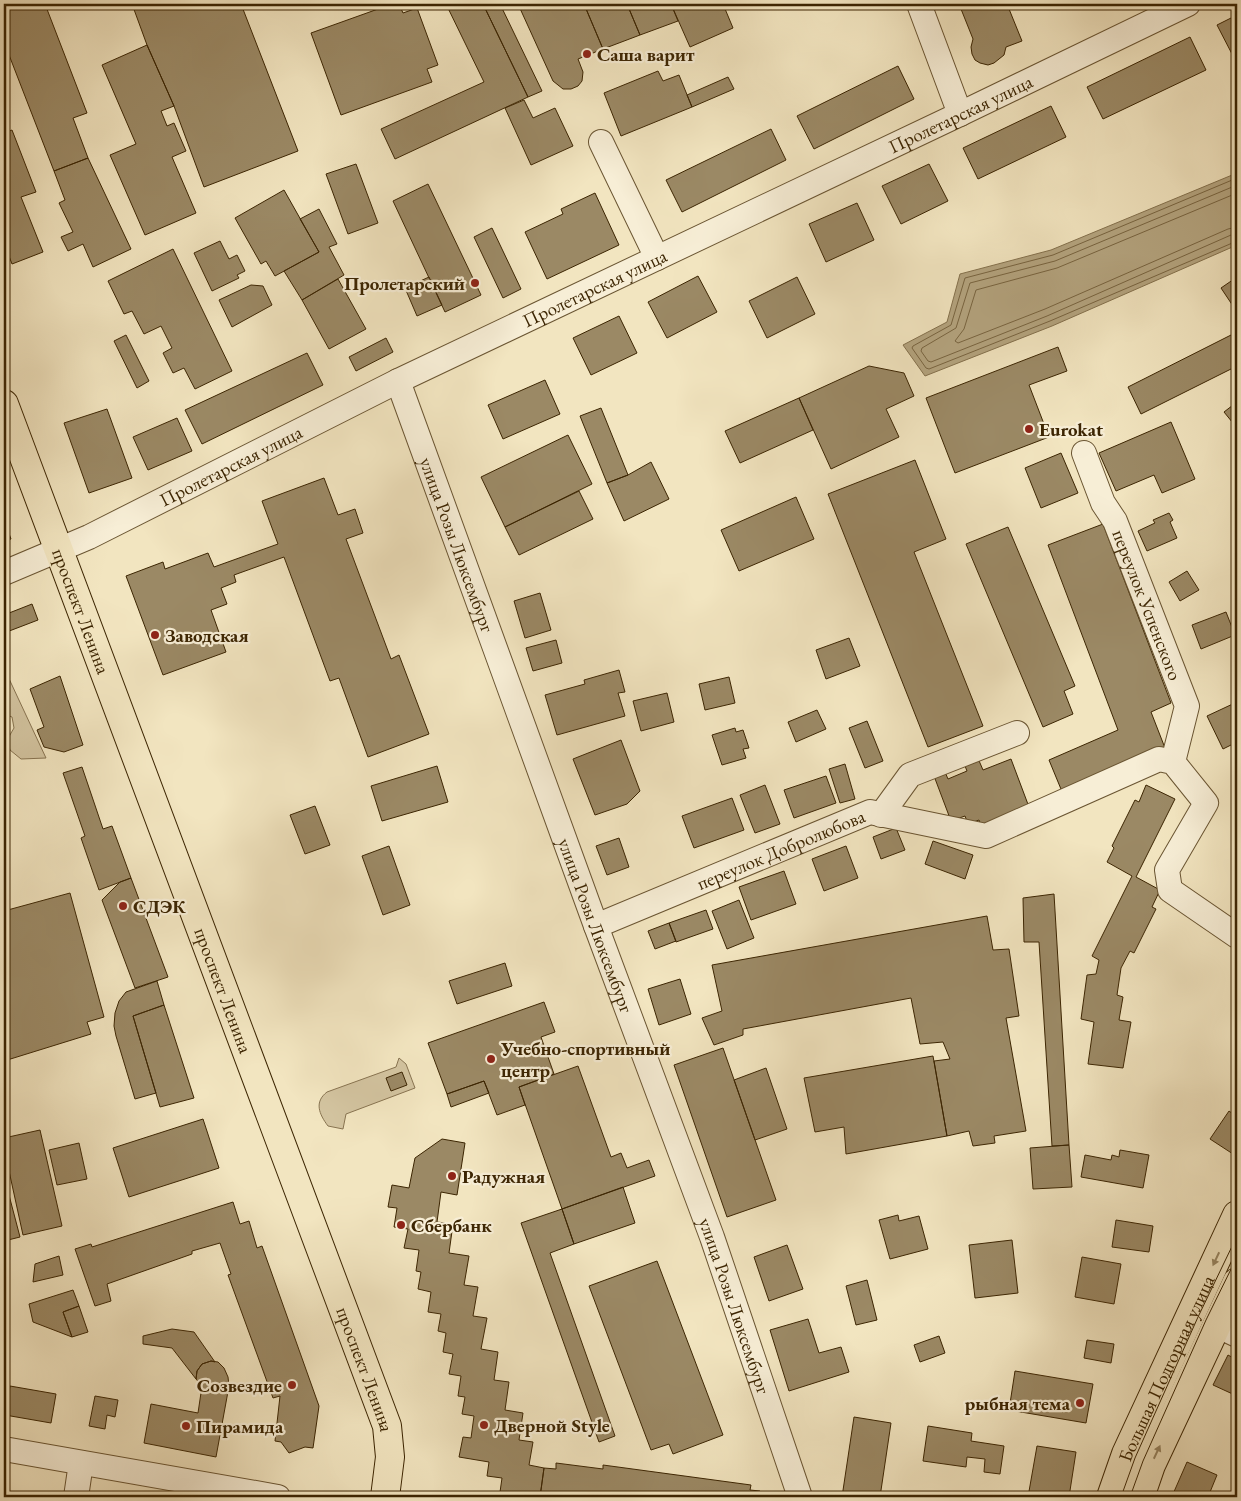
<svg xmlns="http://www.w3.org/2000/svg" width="1241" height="1501" viewBox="0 0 1241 1501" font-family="'EB Garamond',serif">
<rect width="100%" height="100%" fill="#f2e5c0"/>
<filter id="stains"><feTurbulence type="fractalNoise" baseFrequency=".004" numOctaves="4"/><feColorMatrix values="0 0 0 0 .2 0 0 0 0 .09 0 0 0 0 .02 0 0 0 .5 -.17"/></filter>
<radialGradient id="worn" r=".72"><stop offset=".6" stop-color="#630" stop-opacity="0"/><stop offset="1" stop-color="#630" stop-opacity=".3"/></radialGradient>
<path fill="#d3c4a0" stroke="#887451" d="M4 668 46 758 21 759 10 750 7 740 14 728 12 717 4 714Z
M399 1058 406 1064 415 1088 346 1114 343 1129 328 1126C319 1114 314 1102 327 1092L396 1067Z"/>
<path fill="#b4a47f" stroke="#84714d" d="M1237 173V245L1052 326 925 376 903 345 947 322 960 274 1051 250Z"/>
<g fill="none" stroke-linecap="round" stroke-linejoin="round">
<path stroke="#786440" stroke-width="1" d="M1237 178 1053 255 965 278 951 325 913 346 912 348 926 368 929 369 1050 321 1237 241
M1237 185 1055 261 970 283 956 328 922 348 921 351 928 361 931 362 1047 316 1231 235 1237 234
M1237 193 1057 268 976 290 964 329 955 341 958 343 1045 309 1228 229 1237 227"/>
</g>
<path fill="#9b8965" stroke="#3c2502" d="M4 4H45L87 113 73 118 88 158 54 171 4 42Z
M132 4H241L298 151 204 187 174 106 147 45Z
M392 4H399L403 13 417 8 438 65 427 69 432 82 341 115 311 33Z
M446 4H483L528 97 395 159 381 129 484 82Z
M483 4H500L542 91 528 97Z
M518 4H538L539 5 543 4H584L603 49 578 59 583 72 582 81 578 86 571 89H563L553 81Z
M584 4H627L640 35 603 49Z
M627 4H666L667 6 671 4 678 21 640 35Z
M666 4H723L733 28 690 47 671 4 667 6Z
M959 4H1007L1022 41 1006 47 1004 55 994 63 988 65 980 63 975 60 972 54 971 47 973 39Z
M1237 15V52L1232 54 1217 25Z
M1190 37 1206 70 1103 119 1087 87Z
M147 45 174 106 161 111 167 126 174 123 186 151 172 157 196 213 145 235 110 155 136 144 102 65Z
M898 66 914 99 814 149 797 116Z
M658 71 663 81 679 75 692 107 621 136 604 93Z
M728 77 734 89 692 107 687 95Z
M524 100 533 118 555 108 573 146 531 165 505 108Z
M1051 106 1066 137 978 179 963 148Z
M771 129 786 160 682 212 666 180Z
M12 130 36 192 21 197 43 252 12 264 4 243V133Z
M88 158 131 249 93 267 83 244 68 251 61 237 73 232 59 203 65 200 54 171Z
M356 164 378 223 348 234 326 174Z
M929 164 948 201 901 224 882 186Z
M428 184 481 295 445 312 393 201Z
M284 190 319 252 275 276 266 261 261 264 235 218Z
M595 193 619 245 547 279 525 232 563 214 561 209Z
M857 203 874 240 826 262 809 224Z
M319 209 337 244 329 247 344 275 302 300 284 271 319 252 300 219Z
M492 228 521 289 503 298 474 237Z
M220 241 229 259 237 255 245 271 237 275 239 278 212 291 194 253Z
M173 249 232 371 195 389 184 368 173 373 163 353 172 348 161 326 144 334 132 311 124 314 108 281Z
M698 276 717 312 667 338 648 302Z
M429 277 442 305 417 316 405 288Z
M797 277 815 314 767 338 749 301Z
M1237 277V312L1221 288Z
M338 279 366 329 329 349 302 300Z
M251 285 263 286 272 305 232 327 219 300Z
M619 316 637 353 591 375 573 338Z
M1233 334 1237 343V366L1141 414 1128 387Z
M126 335 149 381 137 388 114 341Z
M386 338 393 352 356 371 349 357Z
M1058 347 1067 371 1029 385 1049 437 955 473 926 398Z
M307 353 323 385 202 444 185 410Z
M869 366 904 373 914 396 886 409 899 437 831 469 799 398Z
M545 380 560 414 503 439 488 405Z
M799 398 813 430 740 463 725 431Z
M1237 402V428L1224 412Z
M601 408 628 475 607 483 580 416Z
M107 409 132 478 89 493 64 423Z
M177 418 192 451 148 470 133 437Z
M1171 422 1195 479 1162 493 1154 475 1116 491 1099 453Z
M568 435 592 484 505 527 481 477Z
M1061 453 1078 493 1041 508 1025 468Z
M915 460 946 539 914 552 983 726 928 747 828 494Z
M651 462 669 499 624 521 607 483 628 475Z
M324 478 338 515 355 509 363 533 346 539 391 659 399 655 429 734 368 757 339 678 330 681 284 557 234 575 236 582 221 588 227 604 211 610 226 652 163 675 126 576 163 562 165 569 208 553 214 567 278 544 262 501Z
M579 491 593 519 519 555 505 527Z
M796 497 814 539 739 571 721 530Z
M1169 513 1173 520 1170 522 1177 538 1147 551 1138 531 1155 523 1153 520Z
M4 520 11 539 4 541Z
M1103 524 1171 703 1151 712 1165 748 1063 794 1049 760 1118 730 1048 545Z
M1008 527 1075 686 1064 691 1073 714 1043 727 966 544Z
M1187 571 1199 590 1180 601 1169 582Z
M540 593 551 630 525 638 514 601Z
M32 604 38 620 4 633V615Z
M1226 612 1235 635 1201 649 1192 625Z
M849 638 860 666 826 679 816 650Z
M556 640 562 663 533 671 526 648Z
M619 670 625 692 618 693 625 716 557 735 545 695 585 684 584 680Z
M60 676 83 745 64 752 44 747 37 730 44 727 30 689Z
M729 677 735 703 705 710 699 684Z
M667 693 674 722 641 731 633 701Z
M1237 702V742L1223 749 1207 716Z
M817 710 826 729 796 742 788 722Z
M867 721 883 761 865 768 849 728Z
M735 728 736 732 743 730 749 748 743 749 746 758 722 765 712 735Z
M621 740 640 791 627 804 595 815 573 759Z
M977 756 983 770 1011 759 1029 807 981 825 979 820 968 824 965 816 951 821 934 776 945 772 948 779 967 771 963 761Z
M845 764 855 799 840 803 829 769Z
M437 766 448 802 382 821 371 786Z
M82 767 103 829 112 826 131 878 99 890 81 838 85 836 63 773Z
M826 776 836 803 794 818 784 790Z
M765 785 780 824 755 833 740 795Z
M1146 785 1175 799 1136 877 1160 890 1152 907 1156 909 1134 953 1130 951 1121 968 1117 995 1123 997 1119 1020 1131 1022 1123 1068 1088 1064 1094 1022 1081 1019 1087 975 1096 974 1099 960 1092 956 1132 876 1107 862 1114 848 1112 846 1135 800 1139 802Z
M732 798 744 830 694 848 682 816Z
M315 806 330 845 305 854 290 815Z
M896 828 905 850 881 859 873 837Z
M619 838 629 867 607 875 596 846Z
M933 841 973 855 965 879 925 864Z
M389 846 410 905 383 915 362 856Z
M846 846 858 878 824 891 812 859Z
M784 871 796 904 751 920 739 887Z
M131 878 168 977 135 988 102 900 120 882Z
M70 893 104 1017 87 1022 91 1034 4 1061V911Z
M1054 894 1069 1145 1052 1146 1039 942H1024L1023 898Z
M739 900 754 938 727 949 712 911Z
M706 910 713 929 676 942 669 923Z
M987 916 993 950 1009 949 1019 1016 1006 1018 1026 1131 994 1136 995 1143 973 1146 969 1131 947 1136 934 1061 950 1059 943 1042 920 1044 911 998 743 1029V1035L714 1045 702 1018 722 1011 712 965Z
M669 923 676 941 655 949 648 931Z
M505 963 512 986 457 1004 449 981Z
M680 979 691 1014 659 1025 648 989Z
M157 981 164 1005 133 1016 156 1093 135 1099 116 1036 114 1026 115 1013 119 1001 126 992Z
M544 1002 555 1032 541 1037 554 1074 519 1087 525 1105 497 1115 484 1081 447 1094 428 1043Z
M164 1005 194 1098 160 1107 133 1016Z
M723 1048 776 1200 727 1217 674 1065Z
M933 1056 947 1136 846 1154 844 1127 815 1132 804 1078Z
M578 1066 611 1157 621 1153 627 1168 649 1160 655 1176 562 1209 519 1087Z
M766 1068 787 1129 755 1140 734 1080Z
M402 1072 407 1085 391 1091 386 1078Z
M484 1081 489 1093 451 1107 447 1094Z
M1229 1111 1237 1117V1148L1233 1154 1210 1139Z
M203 1119 219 1168 129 1197 113 1148Z
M40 1130 62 1226 23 1235 4 1148V1138Z
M442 1139 465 1143 457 1195 441 1192 437 1222 453 1224 449 1253 469 1256 464 1285 478 1287 473 1316 487 1318 481 1349 498 1352 494 1380 509 1382 505 1410 523 1413 519 1440 533 1442 529 1465 544 1468 540 1497H520V1495L500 1492 502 1478 487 1476 489 1462 459 1457 463 1437 471 1438 474 1416 462 1414 465 1397 458 1396 461 1376 449 1374 453 1354 443 1352 446 1333 438 1331 441 1314 428 1312 431 1292 418 1289 421 1272 416 1271 419 1250 404 1248 408 1229 394 1227 397 1208 388 1207 392 1185 409 1188 415 1158Z
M79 1143 87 1179 57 1185 49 1150Z
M1069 1145 1072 1187 1033 1189 1030 1148Z
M1120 1150 1149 1155 1143 1188 1081 1177 1085 1155 1111 1160 1112 1155 1119 1157Z
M4 1176 20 1237 4 1241Z
M623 1187 635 1223 574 1244 562 1209Z
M233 1202 240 1224 249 1221 257 1248 262 1246 319 1406 313 1448 305 1447 289 1453 281 1442 275 1441 280 1396 273 1398 228 1275 231 1274 220 1243 192 1251V1254L107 1284 111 1301 95 1306 75 1249 91 1244 92 1247Z
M562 1209 574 1244 550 1253 615 1436 599 1442 521 1223Z
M898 1215 899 1221 919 1216 928 1249 890 1259 879 1220Z
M1116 1220 1153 1226 1149 1252 1112 1247Z
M1012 1240 1018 1293 975 1298 969 1245Z
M787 1245 803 1289 769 1301 754 1257Z
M59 1256 63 1275 33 1282 35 1264Z
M1082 1257 1121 1264 1114 1304 1075 1297Z
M657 1261 723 1435 673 1454 669 1444 651 1450 589 1286Z
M867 1280 877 1320 856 1325 846 1286Z
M73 1290 79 1306 63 1312 72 1337 33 1322 29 1304Z
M79 1306 88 1332 72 1337 63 1312Z
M808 1319 819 1353 841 1347 849 1372 789 1391 770 1330Z
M172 1329 194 1332 215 1362 211 1361 202 1364 197 1371 196 1379 172 1348 143 1344V1336Z
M939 1336 945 1353 920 1362 914 1345Z
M1087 1340 1114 1344 1111 1363 1084 1358Z
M1228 1355 1237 1360V1396L1213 1385Z
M211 1361 218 1362 224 1368 228 1377 229 1386 216 1457 144 1443 151 1404 198 1413 202 1386 196 1379 197 1371 202 1364Z
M1015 1371 1093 1384 1086 1423 1009 1410Z
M10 1386 56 1394 51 1423 5 1415Z
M95 1396 118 1400 115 1417 107 1415 105 1429 89 1426Z
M854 1417 891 1423 880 1497H842Z
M928 1426 972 1433 971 1441 1004 1446 1000 1474 984 1472 985 1459 967 1457 966 1467 923 1461Z
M1037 1446 1076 1452 1069 1497H1028Z
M1187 1462 1217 1475 1208 1497H1181L1173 1494Z
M556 1463 603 1469V1465L751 1485 750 1490 760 1491 759 1497H540L544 1468 556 1469Z
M4 1491 23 1494 22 1497H4Z"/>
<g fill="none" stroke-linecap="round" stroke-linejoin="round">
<g stroke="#6a5532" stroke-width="26">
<g id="minor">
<path d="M919 4 960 114"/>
<path d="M601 142 657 258"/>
<path id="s1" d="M398 381 596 926 712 1237 800 1497"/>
<path id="s2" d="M1084 453 1103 503 1115 521 1187 706 1173 762"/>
<path id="s3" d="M4 573 89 537 398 381 960 114 1188 4"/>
<path d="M881 815 910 775 1017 733"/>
<path id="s4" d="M596 926 870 812 986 836 1159 759 1173 762 1206 803 1167 870 1170 890 1237 936"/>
<path d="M1216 1325 1237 1335"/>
<path d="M4 1449 278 1497"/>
<path d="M76 1497 81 1463"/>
</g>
</g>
<g stroke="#3c2502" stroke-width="30">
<g id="major">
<path id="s5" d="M4 404 387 1426 390 1457 385 1497"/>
<path id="s6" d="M1111 1497 1126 1454 1237 1215"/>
<path d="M1140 1497 1151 1465 1237 1282"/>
</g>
</g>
<use href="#minor" stroke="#f7eed6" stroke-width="24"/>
<use href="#major" stroke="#f2e5c0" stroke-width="28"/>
<path stroke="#3c2502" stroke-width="1" d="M1121 1497 1135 1458 1198 1317 1237 1236
M1130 1497 1143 1461 1206 1320 1237 1257"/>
</g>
<defs><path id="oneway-solid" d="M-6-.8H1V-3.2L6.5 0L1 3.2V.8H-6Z" transform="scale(1.25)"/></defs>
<g fill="#978561">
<use href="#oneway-solid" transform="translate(1216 1259) rotate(115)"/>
<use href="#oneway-solid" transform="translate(1157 1452) rotate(-65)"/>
</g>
<g fill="#8f2418" stroke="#f7eed6" stroke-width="2">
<circle cx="587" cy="54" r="5"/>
<circle cx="475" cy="283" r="5"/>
<circle cx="1029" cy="429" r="5"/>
<circle cx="155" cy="635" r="5"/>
<circle cx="123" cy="906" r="5"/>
<circle cx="491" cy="1059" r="5"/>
<circle cx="452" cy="1176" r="5"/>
<circle cx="401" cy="1225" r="5"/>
<circle cx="292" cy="1385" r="5"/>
<circle cx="1080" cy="1403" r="5"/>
<circle cx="484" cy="1425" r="5"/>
<circle cx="186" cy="1426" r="5"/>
</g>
<g text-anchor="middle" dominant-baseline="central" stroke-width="4.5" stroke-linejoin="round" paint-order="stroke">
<g font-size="19" font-weight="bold" fill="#3c2502" stroke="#f7eed6" text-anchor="start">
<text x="597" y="54">Саша варит</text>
<text x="465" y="283" text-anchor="end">Пролетарский</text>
<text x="1039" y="429">Eurokat</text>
<text x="165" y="635">Заводская</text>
<text x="133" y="906">СДЭК</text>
<text x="501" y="1048">Учебно-спортивный<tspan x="501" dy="22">центр</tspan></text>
<text x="462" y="1176">Радужная</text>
<text x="411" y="1225">Сбербанк</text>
<text x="282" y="1385" text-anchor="end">Созвездие</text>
<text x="1070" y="1403" text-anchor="end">рыбная тема</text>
<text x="494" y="1425">Дверной Style</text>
<text x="196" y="1426">Пирамида</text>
</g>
<g font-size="19" fill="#3c2502" stroke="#f7eed6">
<text stroke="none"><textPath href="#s3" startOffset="1061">Пролетарская улица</textPath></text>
<text stroke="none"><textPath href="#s3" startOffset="656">Пролетарская улица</textPath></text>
<text stroke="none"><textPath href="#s3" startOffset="251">Пролетарская улица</textPath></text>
<text stroke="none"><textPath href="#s1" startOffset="174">улица Розы Люксембург</textPath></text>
<text stroke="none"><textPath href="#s2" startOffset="165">переулок Успенского</textPath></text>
<text stroke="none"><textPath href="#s5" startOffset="221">проспект Ленина</textPath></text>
<text stroke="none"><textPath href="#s4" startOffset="200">переулок Добролюбова</textPath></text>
<text stroke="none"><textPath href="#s1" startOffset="579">улица Розы Люксембург</textPath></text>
<text stroke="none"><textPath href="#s5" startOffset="626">проспект Ленина</textPath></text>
<text stroke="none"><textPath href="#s1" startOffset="984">улица Розы Люксембург</textPath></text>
<text stroke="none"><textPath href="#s6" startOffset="140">Большая Подгорная улица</textPath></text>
<text stroke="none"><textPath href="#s5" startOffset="1031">проспект Ленина</textPath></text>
</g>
</g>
<rect width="1241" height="1501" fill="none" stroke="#f2e5c0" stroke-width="20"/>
<rect x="5" y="5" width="1231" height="1491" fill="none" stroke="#3c2502" stroke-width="2.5"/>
<rect x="10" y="10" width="1221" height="1481" fill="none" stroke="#3c2502"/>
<rect width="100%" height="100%" filter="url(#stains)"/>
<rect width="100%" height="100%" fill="url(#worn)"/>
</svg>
